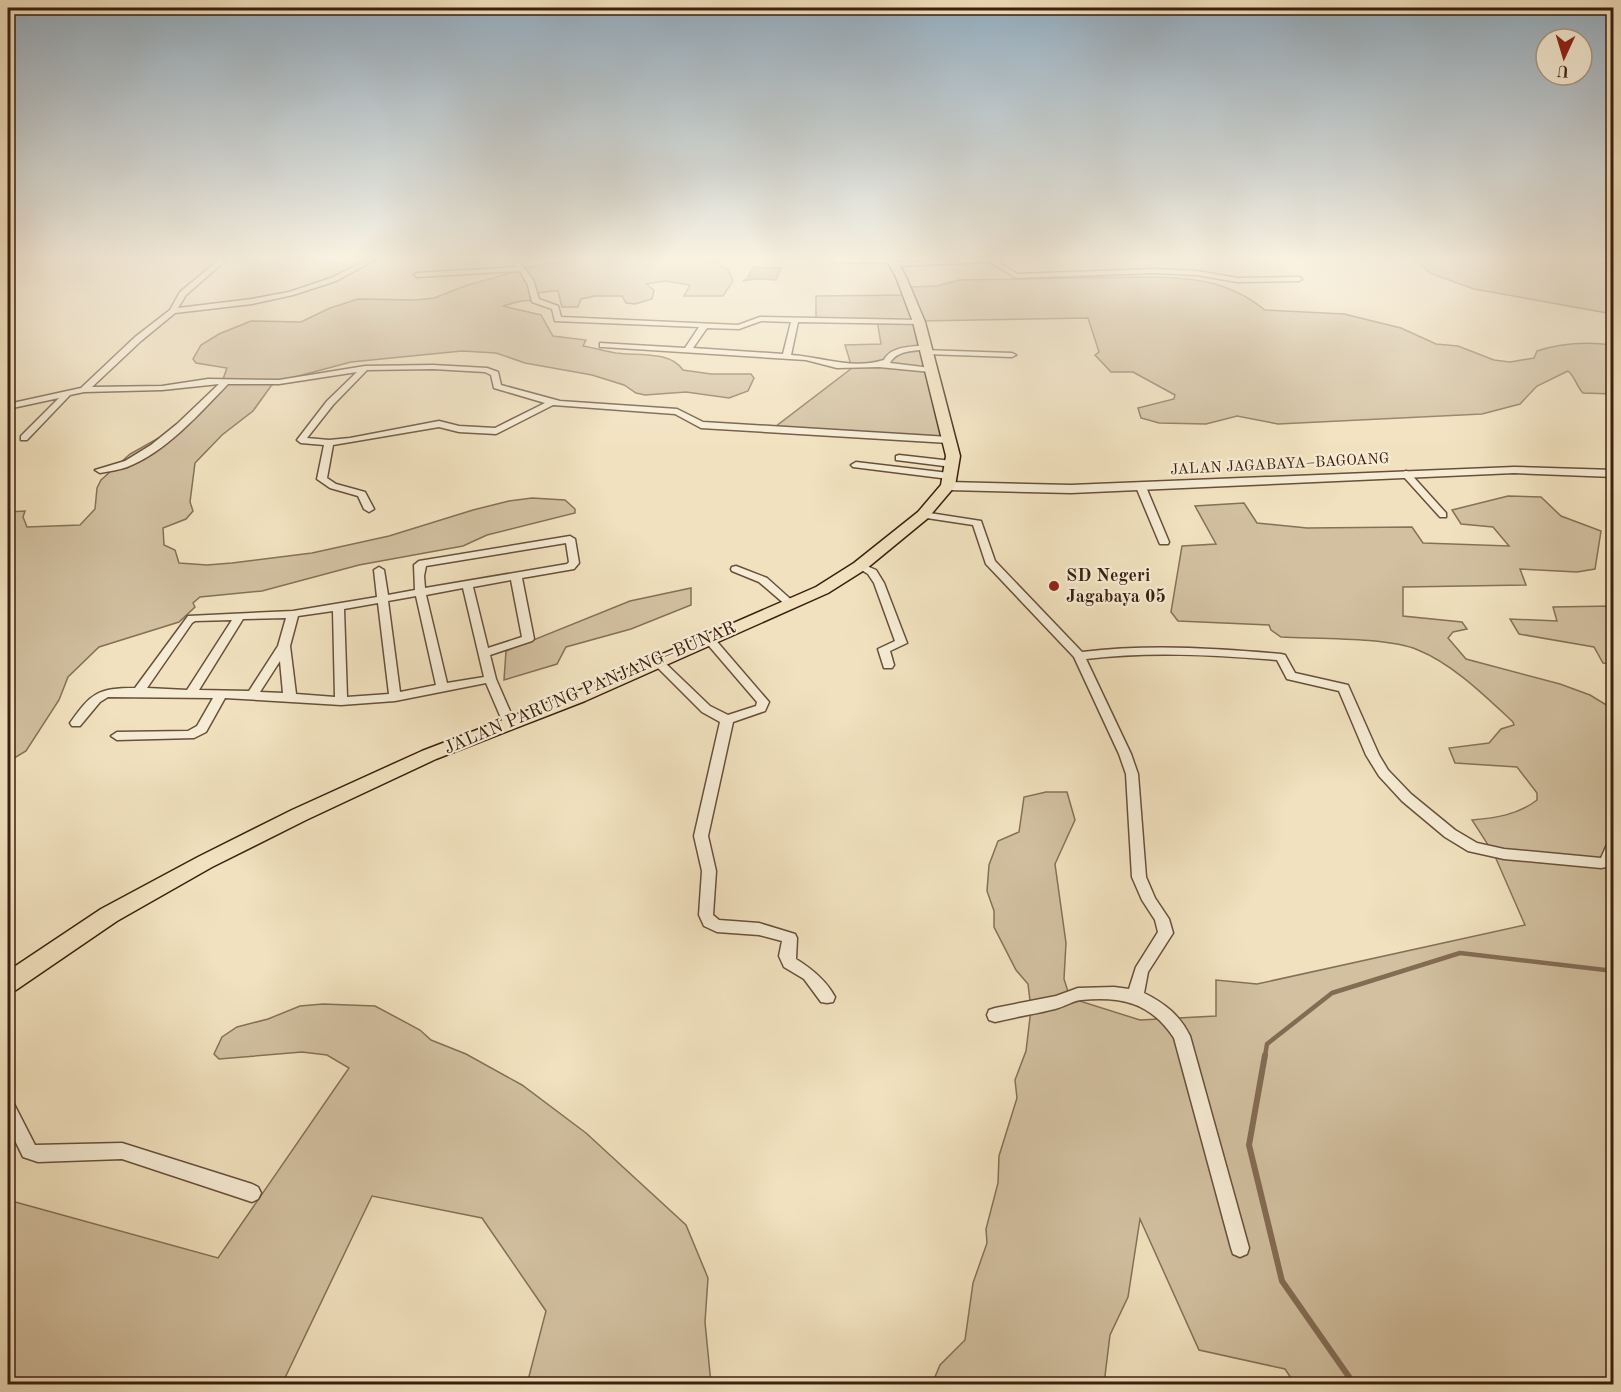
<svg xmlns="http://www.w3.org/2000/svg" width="1621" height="1392" viewBox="0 0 1621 1392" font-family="'Old Standard TT',serif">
<rect width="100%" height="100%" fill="#f1e1be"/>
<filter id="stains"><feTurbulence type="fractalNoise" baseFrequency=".00333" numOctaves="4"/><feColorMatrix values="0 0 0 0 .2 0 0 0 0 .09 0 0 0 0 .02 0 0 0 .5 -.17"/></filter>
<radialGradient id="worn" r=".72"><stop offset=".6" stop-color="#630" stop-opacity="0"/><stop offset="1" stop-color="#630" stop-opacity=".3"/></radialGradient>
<path fill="#d2c0a0" stroke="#867057" stroke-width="1.5" d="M580 259H656L724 262 721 267 728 269 733 281 723 296H684L690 285 665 281 646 284 654 290 652 299 635 304 626 303 622 296H595L581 299 578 307H562L558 291H555L536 293V300L521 301 503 306 541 315 553 336 586 340 583 346C594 348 605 351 616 353 636 356 670 350 683 370L711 374H751L754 378 748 391 729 398 686 392 645 395 636 393 624 385 592 375 525 363 496 353 462 351 351 362 276 382 271 386 253 411 222 435 195 463 190 502 193 511 186 519 163 528 164 545 175 550 179 563 207 565 232 563 312 553 389 536 473 510 509 501 532 498 565 500 575 509V513L487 535 463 546 359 565 262 591 200 597 193 603 195 607 179 622 99 647 68 677 59 700 26 751 16 757 8 758V512L25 511 23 517 27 527 80 525 95 509 97 488 101 480 130 454 164 435 180 423 223 379 227 368 196 363 193 359 201 345 219 334 251 321 301 322 330 308 358 299 415 300 434 298 468 285 536 266Z
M1410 259H1588L1593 265 1612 262 1613 259V314L1474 289 1430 273 1423 266Z
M1143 277C1192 278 1226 279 1265 310L1344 314 1401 328 1436 344 1458 346 1494 360 1510 362 1534 358 1537 351C1561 343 1589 342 1613 345V394L1583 393C1576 386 1576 378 1568 371L1537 386 1520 404 1482 414 1278 424 1237 416 1206 424 1159 423 1141 418 1138 408 1174 399 1175 395 1133 372H1111L1095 355 1099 352 1088 318 919 321 950 438 775 427 852 368 845 345 881 344 877 320 816 319V296L912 295 911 287 937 286 959 280Z
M1508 496 1541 497 1561 516 1601 531 1595 569 1577 572 1520 569 1526 585 1403 587V616L1462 622 1467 629 1453 632 1448 638 1466 659 1560 684 1590 695 1613 709V1384H1295L1285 1369 1199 1350 1140 1219 1128 1297 1110 1335 1104 1384H932L940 1365 965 1340 973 1283 987 1243 986 1229 998 1183 999 1156 1017 1098 1015 1080 1026 1051 1031 1009 1028 984 1016 970 994 927V911L987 891 989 865 998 841 1019 832 1024 797 1046 792H1067L1075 820 1055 864 1066 943 1064 979 1070 998 1140 1020 1216 1016V980L1257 984 1525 925 1494 854 1472 820C1495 818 1518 815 1537 800V793L1517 767 1455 763 1449 748 1489 743 1501 729 1514 725 1513 722C1486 697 1453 664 1418 650 1388 637 1316 639 1281 637L1271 630 1269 625 1178 621 1171 612 1182 546 1216 544 1195 506 1244 503 1257 523 1307 528 1412 527 1423 543 1509 546 1493 527 1461 524 1452 510Z
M691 588V605L631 629 566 647 557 664 504 680 506 651 630 601Z
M1613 606V664L1603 663 1594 647 1519 634 1510 619 1557 621 1553 607Z
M323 1004 375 1006 420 1030 431 1040 466 1054 522 1085 586 1133 686 1225 708 1278 705 1322 711 1384H527L546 1311 482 1218 372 1196 282 1384H8V1200L218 1258 349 1068 327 1055 302 1052 219 1059 214 1054 222 1037 237 1027 268 1019 300 1006Z"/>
<path fill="#b39f82" stroke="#836c54" stroke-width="1.5" d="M753 267 781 268 776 280 756 279 743 281 747 279Z"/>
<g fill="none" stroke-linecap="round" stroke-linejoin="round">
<path stroke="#836c54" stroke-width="4.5" d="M1265 1056 1267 1044 1332 993 1460 953 1614 971"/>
<path stroke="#836c54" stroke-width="6" d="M1265 1055 1249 1145 1282 1281 1354 1384"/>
<g stroke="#68503a" stroke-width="3">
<path id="minor" d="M220 259H227L186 295 178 308 252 299 289 292 331 278 369 259H377L336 281 293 295 252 304 175 313 141 341 92 387 162 386 208 379 279 380 365 366 433 365 487 368 498 372 501 385 560 401 677 409 703 422 949 437 953 440 949 443 701 428 675 414 553 405 496 434 459 432 439 427 333 445 327 478 336 484 365 492 374 509 369 512 364 509 358 496 330 488 317 479 324 445 301 443 297 440 327 401 357 372 279 384H228C201 412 165 453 127 467 119 470 109 471 100 473L95 470 125 461 151 445 177 424 219 384 162 390 84 392 70 395 27 440H21V436L59 398 8 409V404L81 388 135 337 170 310 180 292ZM433 369 485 372 491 375 494 388 545 403 495 428 459 426 439 421 350 438 329 440 307 438 333 405 367 370Z
M518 259H525L521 264 533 280 539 299 558 306 561 317 738 325 760 317 919 320 923 322 922 324 798 322 791 355C823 357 851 370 884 360 891 346 911 347 925 345H928V349C914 351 897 350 890 363L931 368 935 370 931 372 879 367 837 368 806 360 603 347H600V343L685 348 699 327 555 321 552 309 532 302 528 285 520 271 417 277 414 275 417 273 517 267 514 264ZM761 321 791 322 783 354 693 348 707 328 739 329Z
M833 259H892L895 262 994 259 1017 274 1154 269 1197 271 1237 278 1299 277 1302 279 1299 281 1237 282 1197 275 1154 273 1016 278 990 262 894 266 891 263 831 262 830 261Z
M923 350 1012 353 1016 355 1012 357 926 354 922 352Z
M899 455 952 461 957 464 952 467 896 460V456Z
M856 462 949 473 954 476 949 479 853 467 851 465Z
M1406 471 1409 472 1446 513V517H1440L1403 476V472Z
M1141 484 1146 487 1169 542 1168 544H1160L1159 542 1136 487Z
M923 512 981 521 995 561 1082 652C1148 644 1214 648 1281 654L1285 655 1295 673 1348 685 1379 755 1388 770 1411 794 1455 830 1477 843 1504 849 1601 858 1609 840 1614 839V861L1611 866 1601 868 1504 859 1468 851 1445 837 1402 801 1379 776 1366 755 1339 691 1287 679 1277 660C1213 655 1150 651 1086 659L1131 754 1138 774 1146 877 1155 898 1169 919 1173 933 1148 972 1144 993C1164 1003 1180 1015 1190 1036L1249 1248 1247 1254 1240 1257 1233 1254 1231 1248 1174 1038C1151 1003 1122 996 1081 1000 1072 1001 1064 1007 1055 1009 1035 1014 1015 1017 995 1022L989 1020 987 1015 989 1010 995 1008 1056 996 1078 988 1114 987 1129 989 1136 967 1158 932 1155 920 1142 900 1132 877 1126 774 1119 754 1074 657 986 564 973 525 920 517V513Z
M570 536 575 539 579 563 574 569 522 578 534 639 532 641 490 655 496 679 516 725 514 728H506L504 725 486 683 395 701 341 705 225 698 206 732 194 738 117 740 111 736 117 732 188 731 197 726 213 698 108 697 100 702 80 726H72L70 723C91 693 98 688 135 688L188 616 293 611 377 597 374 570 379 567 384 570 388 595 415 590 414 565 419 561ZM566 543 569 562 567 564 425 588 424 576 426 566ZM511 580 522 637 488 648 473 587ZM463 588 484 677 447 683 426 595ZM416 596 436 685 400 692 388 601ZM378 603 389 694 347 697 344 609ZM333 611 335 697 296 694 290 646 298 616ZM286 618 278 646 249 691 199 690 243 619ZM232 620 187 690 147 688 192 623 195 621ZM280 661 283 693 260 692Z
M860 563 876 570 884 583 907 643 890 651 894 665 892 668H884L878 649 895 641 874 583 868 574 855 566Z
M736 566 767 578 796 604 795 606H787L759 582 732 571 731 569 732 567Z
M709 636 713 637 769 702 765 711 733 722 708 836 716 871 713 915 719 920 759 923 795 934 797 938 796 959C812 969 826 980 835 997L833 1002 827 1003 821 1002 804 979 784 967 779 956 782 941 759 935 717 932 704 926 699 915 702 871 694 836 720 722 702 712 652 662 654 660H662L710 706 728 715 756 706 757 702 703 639Z
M8 1101 14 1104 35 1145 122 1143 252 1184 258 1187 261 1193 258 1199 252 1202 122 1159 38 1162 23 1157 8 1126Z"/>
</g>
<g stroke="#68503a" stroke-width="3">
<path id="tertiary" d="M1514 467 1614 470V477L1514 473 1071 493 948 490 942 486 948 482 1071 485Z"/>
</g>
<g stroke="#3b1f0e" stroke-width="3">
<path id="primary" d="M886 259H896L906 277 925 322 960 456 955 486 928 518 866 569 828 593 585 701 436 759 306 820 212 867 117 921 16 990 8 992V971L101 909 198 857 292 810 422 751 573 693 816 587 854 563 918 512 941 485 946 456 913 322 896 277Z"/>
</g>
<use href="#minor" fill="#f6ecd5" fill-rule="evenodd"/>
<use href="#tertiary" fill="#f6ecd5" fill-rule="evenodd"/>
<use href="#primary" fill="#f1e1be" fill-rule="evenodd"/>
</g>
<linearGradient id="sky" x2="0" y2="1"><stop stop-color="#93acbf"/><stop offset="0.57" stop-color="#f9f2e2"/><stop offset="1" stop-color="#f9f2e2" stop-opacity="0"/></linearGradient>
<rect width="1621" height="454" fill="url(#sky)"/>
<circle fill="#8f2418" stroke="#f6ecd5" stroke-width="2" cx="1054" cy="586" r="6"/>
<g text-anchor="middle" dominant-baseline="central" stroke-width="4.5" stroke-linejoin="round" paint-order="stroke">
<g font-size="15" fill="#3b1f0e" stroke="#f6ecd5">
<text transform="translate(1280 465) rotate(-3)">JALAN JAGABAYA–BAGOANG</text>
</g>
<g font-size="18" font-weight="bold" fill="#3b1f0e" stroke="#f6ecd5" text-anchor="start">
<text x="1066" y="576">SD Negeri<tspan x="1066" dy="21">Jagabaya 05</tspan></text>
</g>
<g font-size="18" fill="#3b1f0e" stroke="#f6ecd5">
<text transform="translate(590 688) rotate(-23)">JALAN PARUNG PANJANG–BUNAR</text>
</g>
</g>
<rect width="1621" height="1392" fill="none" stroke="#f1e1be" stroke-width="30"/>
<rect x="9" y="9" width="1603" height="1374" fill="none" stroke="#3b1f0e" stroke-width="3"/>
<rect x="15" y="15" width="1591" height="1362" fill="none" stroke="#3b1f0e" stroke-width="1.5"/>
<g transform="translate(1564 57) rotate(184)"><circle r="28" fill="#f6ecd5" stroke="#ab9a85" stroke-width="1.5"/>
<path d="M0-4.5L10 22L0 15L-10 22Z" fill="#8f2418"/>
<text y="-9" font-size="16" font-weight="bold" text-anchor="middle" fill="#3b1f0e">U</text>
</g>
<rect width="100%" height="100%" filter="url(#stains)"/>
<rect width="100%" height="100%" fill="url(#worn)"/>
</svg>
